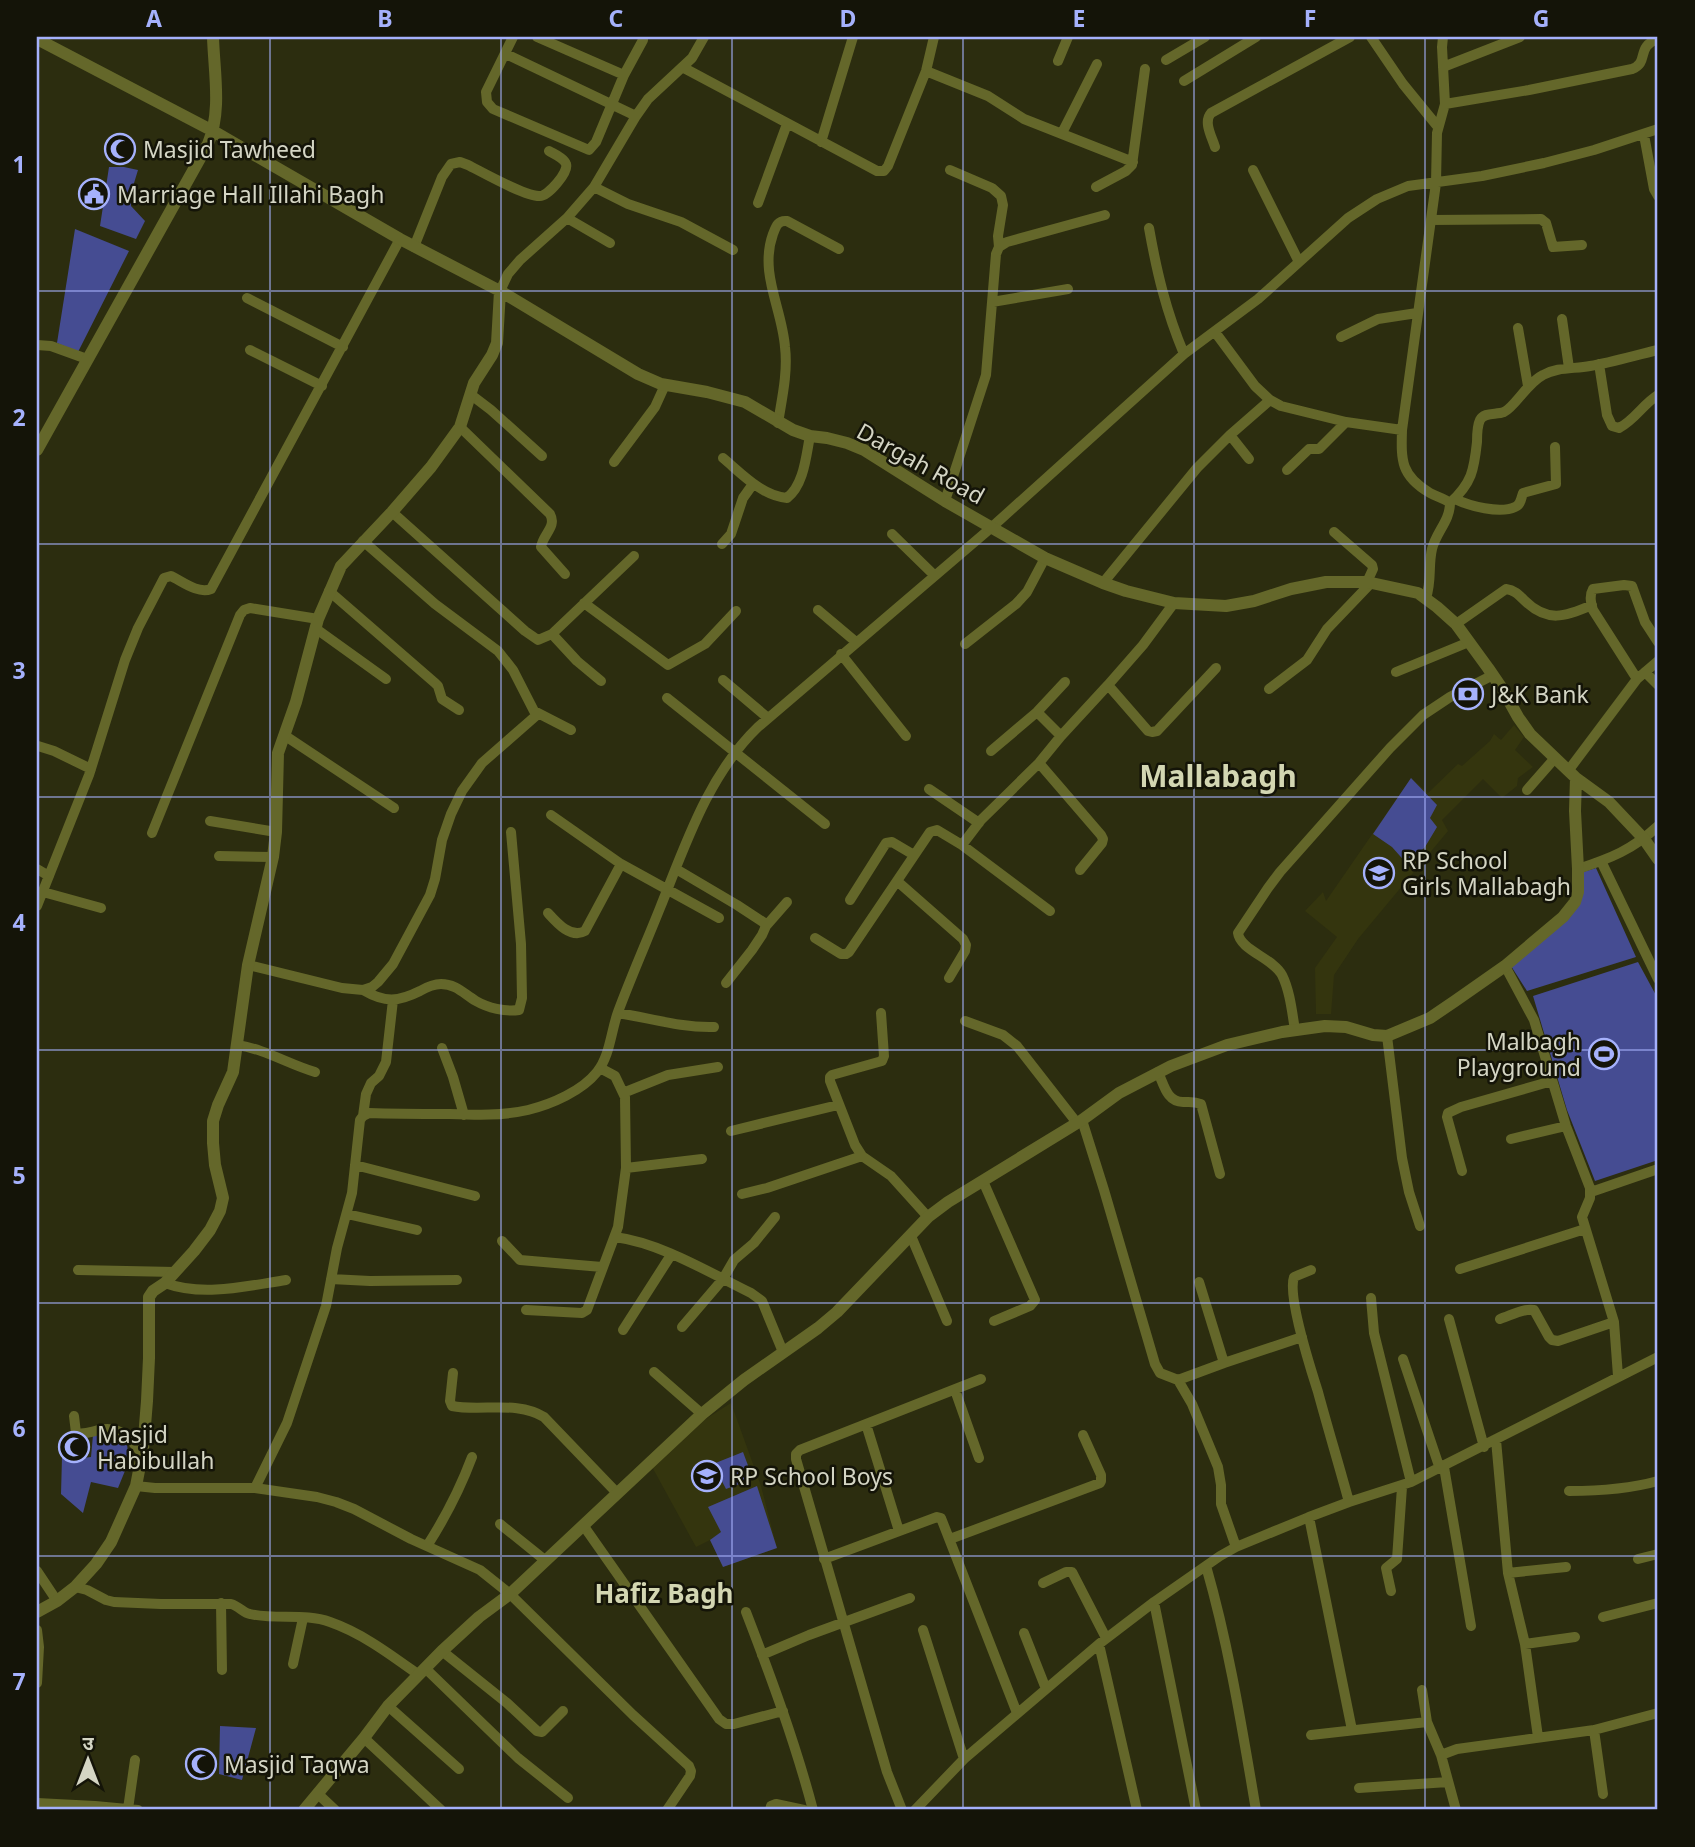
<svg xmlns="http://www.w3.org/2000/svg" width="1695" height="1847" viewBox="0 0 1695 1847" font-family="'Noto Sans','Noto Sans Devanagari',sans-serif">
<rect width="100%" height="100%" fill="#2c2d0f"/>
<path fill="#34350e" d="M1514 725 1524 737 1515 750 1533 767 1518 778 1517 786 1502 798 1483 779 1442 820 1448 831 1358 939 1334 975 1331 1014H1316L1315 968 1337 937 1305 911 1323 892 1326 901 1411 778 1428 793 1458 764 1462 766 1490 741 1494 734 1501 740Z
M731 1403 761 1486 777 1548 723 1567 710 1540 696 1547 651 1465 693 1427Z"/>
<path fill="#454c92" d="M109 167H124L138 170 131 193V206L145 221 136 239 100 226Z
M75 229 129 251 78 352 57 343Z
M1411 778 1437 805 1430 818 1437 827 1425 847 1408 865 1392 847 1373 834Z
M1596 868 1636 957 1527 991 1511 966 1570 917 1583 872Z
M1638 962 1658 999V1160L1595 1181 1567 1110 1533 996Z
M100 1434 113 1438 127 1444 129 1461 118 1488 91 1482 83 1513 61 1494 62 1457 75 1459 91 1457 93 1435Z
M743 1452 753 1479 726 1489 713 1464Z
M757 1486 777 1548 723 1567 710 1540 721 1532 708 1507Z
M220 1726 256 1728 242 1780 219 1774Z"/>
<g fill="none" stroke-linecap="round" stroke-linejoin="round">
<path stroke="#64672a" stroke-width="10" d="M513 37 486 92 487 102 493 109 589 150 596 142 624 75 643 40V37
M537 37 624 75
M1371 37 1403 84 1438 127
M506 54 636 116
M1166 60 1205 37
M1058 61 1068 37
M1443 67 1520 37
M684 68 877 171H884L888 166 926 71 934 37
M926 71 988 96 1024 119 1133 162
M1184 81 1256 37
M1445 104 1529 90 1632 69C1650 62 1635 47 1658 39
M1062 133 1097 64
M1644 135 1654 189 1658 196
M821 142 853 37
M1215 147C1212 137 1203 122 1211 113L1350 37
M950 170 992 188 1001 196 1003 205 998 236 999 247
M1253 170 1299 262
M594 187 628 204 681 222 733 250
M1096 187 1126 171 1132 165 1145 69
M758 203 787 124
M567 218 610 243
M1431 220 1541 219 1546 223 1553 247 1582 245
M1149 228C1157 273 1166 311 1184 354
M414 247 442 177 451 164 460 162 468 165C482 172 526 197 540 196 548 196 569 172 566 164 564 158 554 154 549 151
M500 291 508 274 520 260 567 218 594 187 636 116 648 99 692 58 704 37
M247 298 343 347
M992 302 1068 289
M1562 319 1569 368
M1518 328 1528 386
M1215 332 1255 386 1270 400 1281 406 1346 422 1402 430
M1341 337 1378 319 1417 313
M37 345 51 346 87 359
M250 350 322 386
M1599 364 1607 415 1612 426 1619 428C1635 420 1643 404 1658 395
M470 394 491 410 542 456
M778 423C782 398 788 372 785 347 782 308 759 273 773 234 776 226 778 220 787 221L839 249
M460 427 550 514C557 527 543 534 541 547L565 574
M1230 435 1249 459
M723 458C741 473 762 496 787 498 804 485 806 456 810 436
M614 462 655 407 665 385
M1287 470 1309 449H1319L1346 422
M1455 499C1469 506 1500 514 1515 507 1521 505 1521 498 1523 493L1556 484 1555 447
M945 501 986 375 996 254 999 247 1007 242 1105 215
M1450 503C1472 483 1474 470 1477 442 1477 435 1477 426 1480 420 1484 412 1496 415 1504 412 1515 407 1527 383 1543 375 1557 367 1574 369 1590 366 1613 362 1636 355 1658 350
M392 512 525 631 538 640 552 634 634 556
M1334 532 1372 565 1373 569 1367 582
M892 534 934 575
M363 541 435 604 498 651 513 670 534 711 571 730
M722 544 731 534 743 498 753 484
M1103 583 1197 468 1230 435 1270 400
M329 591 435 683 438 686 442 699 459 710
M1426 598C1432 580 1428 566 1432 549 1436 532 1450 521 1450 503 1444 498 1437 497 1430 493 1401 476 1401 461 1402 430L1436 183 1437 133 1445 104 1442 47 1443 37
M584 603 668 665 705 644 736 611
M818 610 856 642
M1456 624 1506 589C1514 590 1518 594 1524 600 1547 623 1565 617 1592 605
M315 628 386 679
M552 634 577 661 601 681
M965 644 1016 604 1027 592 1045 558
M841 654 906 736
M1396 672 1469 642
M1645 672 1658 685
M1637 679 1593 610C1591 603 1589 596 1593 589L1624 585 1632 586 1645 622 1658 642
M723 680 768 718
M1108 685 1148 731 1152 732 1157 731 1216 668
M1269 689 1307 660 1327 629 1371 583
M667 698 825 824
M1037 712 1061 736
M284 735 394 808
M38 746 54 751 91 769
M991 751 1037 712 1065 682
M1039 763 1101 835 1103 839 1102 843 1080 870
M1568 771 1637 679 1658 661
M929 789 979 823
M1527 790 1555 758
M551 815 621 864 719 918
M210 821 276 832
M152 833 240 615 244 610 250 608 318 619
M962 845 981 820 1039 763 1061 736 1108 685 1143 645 1174 603
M219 856 273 857
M1601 861 1658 979
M37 869 49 876
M676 869 737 905 763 922 766 926
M1578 869C1611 858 1632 850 1658 826
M897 881 963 939 966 945 965 951 949 978
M43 892 101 908
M850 900 886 843 892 842 914 855
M37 906 89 775 125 660 138 628 164 578 171 576C183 582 198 594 211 589L400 239
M548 913C557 923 571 939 585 931L621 864
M815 938 841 954H846L849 952 930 832 937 830 962 845 1050 911
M248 965 342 988 363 990 372 987 378 982 393 964 430 895 435 879 442 840 451 814 462 791 482 763 538 714
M1505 966 1534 1020 1566 1126 1590 1188V1198L1582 1217 1614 1322 1618 1376
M726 983 752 950 762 935 766 926 787 902
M363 990C385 1003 398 1002 420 991 427 987 434 984 441 984 456 984 464 994 476 1001 488 1008 505 1012 519 1010L522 998 521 944 511 832
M618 1013C650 1018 681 1028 714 1027
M881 1013 884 1056 882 1061 832 1075 830 1077V1081L855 1145 862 1156 891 1176 928 1217
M965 1021 1003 1035 1017 1046 1077 1123
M1295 1030C1292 1012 1290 991 1282 975 1273 958 1240 950 1238 933L1268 888 1280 872 1390 748 1423 715 1450 697 1493 675
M1387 1036 1402 1158 1409 1192 1420 1226
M237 1045C265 1049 288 1064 315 1072
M442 1048 453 1077 464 1115
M1158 1072C1164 1085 1167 1102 1183 1102 1190 1102 1194 1101 1201 1104L1220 1174
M623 1093 668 1075 718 1067
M363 1116 366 1094 371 1083 379 1076 386 1062 393 1000
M1082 1120 1104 1190 1155 1364 1160 1373 1178 1380 1192 1404 1218 1467 1221 1485V1504L1236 1547
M731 1131 838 1105
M1511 1139 1566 1126
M355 1165 475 1196
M626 1168 702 1159
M1462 1171 1447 1117 1448 1113 1461 1107 1552 1081
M983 1181 1035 1300 1030 1306 994 1321
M1591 1192 1658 1169
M742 1194 767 1188 862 1156
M347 1214 417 1230
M911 1236 947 1321
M615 1237C661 1243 710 1273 751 1293L762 1301 783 1352
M502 1241 520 1260 602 1267
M1460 1269 1585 1229
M78 1270 175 1272
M1311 1270 1294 1277C1287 1296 1311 1370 1318 1392 1328 1429 1339 1465 1349 1502
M331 1279 370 1281 457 1280
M1199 1282 1224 1363
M165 1283C203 1297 247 1286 286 1280
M1371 1298 1374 1333 1411 1482
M526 1310 582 1313 587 1310 618 1227 626 1168 625 1097 615 1076 600 1068
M1449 1319 1484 1447
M1500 1319C1510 1316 1523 1308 1534 1310L1549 1337 1552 1340 1558 1341 1614 1322
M682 1327 723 1279 734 1260 754 1243 775 1217
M623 1330 671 1255
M1403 1359 1440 1469
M654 1372 702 1414
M453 1373 450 1401 452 1406C481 1412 517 1400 544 1417L617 1493
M1178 1380 1224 1363 1302 1337
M955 1390 979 1458
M74 1416 76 1433C84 1435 90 1432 99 1430 120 1425 131 1439 142 1454
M866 1424 899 1531
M1496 1440 1508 1573 1525 1644 1538 1737
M1444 1467 1471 1626
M136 1486 155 1488H255L317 1497 336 1502 354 1509 411 1539 480 1570 510 1594 633 1715 689 1766 691 1771 690 1776 667 1810
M255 1488 287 1423 326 1306 337 1248 352 1193 360 1120 363 1116 369 1113C396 1114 422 1114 449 1114 476 1115 502 1116 528 1110 552 1104 582 1091 597 1072 610 1056 611 1031 618 1012 631 977 646 943 660 908 685 846 708 775 758 727L992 527 1184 354 1258 299 1348 218 1377 199 1408 186 1482 176 1544 163 1594 150 1658 129
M1569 1491C1599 1491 1629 1489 1658 1481
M1309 1517 1352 1730
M500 1524 546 1561
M583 1525 719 1719 726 1724H734L783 1711
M950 1539 1100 1483 1101 1481V1475L1083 1435
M427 1546C445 1518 460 1489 472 1457
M824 1559 937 1517 941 1518 1017 1713
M1638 1559 1658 1554
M1206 1566C1229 1646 1242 1728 1256 1810
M37 1571 57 1601
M1508 1573 1566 1567
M1043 1583 1066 1572H1072L1106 1638
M75 1587 87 1590 106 1600 114 1602 161 1604H231C239 1606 243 1613 250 1614 276 1620 305 1613 330 1622 362 1633 391 1655 419 1675
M1391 1591 1386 1568 1397 1559 1402 1487
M1154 1602 1196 1810
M221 1603 222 1670
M746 1612C771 1677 795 1742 813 1810
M1603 1617 1658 1603
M37 1630 39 1647 37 1683
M923 1630 964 1759
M1024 1633 1046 1689
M1099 1644 1137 1810
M1525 1644 1575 1637
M442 1651 507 1703 537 1731 542 1732 563 1711
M762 1655 809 1635 910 1598
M293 1664 303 1618
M425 1668 518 1758 568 1798
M1422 1690 1427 1722
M388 1706 459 1769
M1594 1730 1603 1794
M1311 1735 1427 1722 1441 1755 1456 1810
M364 1738 441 1810
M1441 1755 1457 1749 1594 1730 1658 1713
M1359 1788 1448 1782
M318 1794 335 1810
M37 1803 95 1806 138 1810
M128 1809 135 1760
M770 1810 771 1806 776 1804 804 1810
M902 1810 887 1772 796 1459V1454L800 1450 981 1379
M915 1810 964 1759 1099 1644 1154 1602 1220 1556 1236 1547 1309 1517 1349 1502 1411 1482 1658 1357"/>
<path stroke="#64672a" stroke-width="12" d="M37 39 213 131 400 239 500 291 638 374 661 384 707 392 745 402 793 430 810 436 827 438 847 443 864 450 945 501 1045 558 1103 583 1126 591 1174 603 1226 606 1254 601 1291 589 1326 582H1367L1418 593 1437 607 1456 624 1488 668 1503 690 1518 717 1530 734 1576 778 1609 802 1644 839 1658 859
M37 450 208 144C222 111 214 72 213 37
M37 1612 57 1601 75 1587 96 1564 111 1542 136 1486 143 1450 147 1401 149 1358V1297L153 1291 165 1283 194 1251 210 1230 220 1211 223 1198 215 1165 213 1143V1121L218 1105 233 1072 248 965 273 857 276 832 278 753 296 702 318 619 341 566 392 512 431 467 460 427 474 383 492 355 497 343 500 291
M304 1810 364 1738 388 1706 442 1651 479 1617 510 1594 702 1414 744 1380 818 1328 837 1312 928 1217 948 1202 1082 1120 1119 1093 1171 1066 1227 1045 1282 1032 1325 1026 1346 1027 1373 1035 1387 1036 1430 1018 1455 1001 1505 966 1563 917 1575 902 1578 892V869L1575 811 1576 778"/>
</g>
<path fill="none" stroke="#a5b1fc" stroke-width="2" stroke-opacity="0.55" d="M270 37V1810M501 37V1810M732 37V1810M963 37V1810M1194 37V1810M1425 37V1810M37 291H1658M37 544H1658M37 797H1658M37 1050H1658M37 1303H1658M37 1556H1658"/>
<defs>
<g id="mosque-ring" transform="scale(1.575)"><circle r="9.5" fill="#141408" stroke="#a5b1fc" stroke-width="1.5"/><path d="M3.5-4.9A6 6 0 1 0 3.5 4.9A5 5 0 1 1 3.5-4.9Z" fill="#a5b1fc"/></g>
<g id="civic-ring" transform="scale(1.575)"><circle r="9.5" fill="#141408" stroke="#a5b1fc" stroke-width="1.5"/><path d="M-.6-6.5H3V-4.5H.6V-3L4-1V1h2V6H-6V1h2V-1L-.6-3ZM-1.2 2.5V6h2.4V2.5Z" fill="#a5b1fc"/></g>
<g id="bank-ring" transform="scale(1.575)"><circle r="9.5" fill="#141408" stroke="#a5b1fc" stroke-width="1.5"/><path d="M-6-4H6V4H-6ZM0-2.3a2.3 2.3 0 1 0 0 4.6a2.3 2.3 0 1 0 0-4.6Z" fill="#a5b1fc"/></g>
<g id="school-ring" transform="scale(1.575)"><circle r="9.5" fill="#141408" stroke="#a5b1fc" stroke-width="1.5"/><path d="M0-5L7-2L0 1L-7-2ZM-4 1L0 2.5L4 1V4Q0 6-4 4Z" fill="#a5b1fc"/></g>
<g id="stadium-ring" transform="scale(1.575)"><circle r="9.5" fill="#141408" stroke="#a5b1fc" stroke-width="1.5"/><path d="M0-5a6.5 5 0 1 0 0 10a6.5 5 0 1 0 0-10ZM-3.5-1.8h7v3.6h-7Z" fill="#a5b1fc"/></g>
</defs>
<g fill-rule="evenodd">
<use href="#mosque-ring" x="120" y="149"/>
<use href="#civic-ring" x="94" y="194"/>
<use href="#bank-ring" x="1468" y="694"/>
<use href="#school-ring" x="1379" y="873"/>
<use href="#stadium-ring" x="1604" y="1054"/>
<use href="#mosque-ring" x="74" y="1447"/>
<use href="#school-ring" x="707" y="1476"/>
<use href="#mosque-ring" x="201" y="1764"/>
</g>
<g text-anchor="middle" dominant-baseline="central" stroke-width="5" stroke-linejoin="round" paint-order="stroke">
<g font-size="23" fill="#d4d5c4" stroke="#141408" text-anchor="start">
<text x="143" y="149">Masjid Tawheed</text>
<text x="117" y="194">Marriage Hall Illahi Bagh</text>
<text x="1491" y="694">J&amp;K Bank</text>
<text x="1402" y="860">RP School<tspan x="1402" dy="26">Girls Mallabagh</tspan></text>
<text x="1581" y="1041" text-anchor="end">Malbagh<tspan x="1581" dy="26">Playground</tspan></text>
<text x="97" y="1434">Masjid<tspan x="97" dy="26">Habibullah</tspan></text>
<text x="730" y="1476">RP School Boys</text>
<text x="224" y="1764">Masjid Taqwa</text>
</g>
<g font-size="23" fill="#d4d5c4" stroke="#141408">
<text transform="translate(921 463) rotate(29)">Dargah Road</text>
</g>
<g font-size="26" font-weight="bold" fill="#d3d6b2" stroke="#141408">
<text x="664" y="1593">Hafiz Bagh</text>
</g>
<g font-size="30" font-weight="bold" fill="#d3d6b2" stroke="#141408">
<text x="1218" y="775">Mallabagh</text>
</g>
</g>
<rect width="1695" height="1847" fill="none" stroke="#141408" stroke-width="77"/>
<g transform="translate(88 1760)" stroke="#141408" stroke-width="5" paint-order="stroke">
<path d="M0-5L12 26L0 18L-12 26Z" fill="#d4d5c4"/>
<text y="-10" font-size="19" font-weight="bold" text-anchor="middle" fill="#d4d5c4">उ</text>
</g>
<rect x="38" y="38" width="1618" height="1770" fill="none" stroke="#a5b1fc" stroke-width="2.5"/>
<g font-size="23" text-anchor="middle" font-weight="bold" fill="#a5b1fc">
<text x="154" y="27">A</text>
<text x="385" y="27">B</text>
<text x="616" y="27">C</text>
<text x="848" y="27">D</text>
<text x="1079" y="27">E</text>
<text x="1310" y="27">F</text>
<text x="1541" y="27">G</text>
<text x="19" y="173">1</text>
<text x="19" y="426">2</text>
<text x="19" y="679">3</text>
<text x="19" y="931">4</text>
<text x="19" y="1184">5</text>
<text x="19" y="1437">6</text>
<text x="19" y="1690">7</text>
</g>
</svg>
